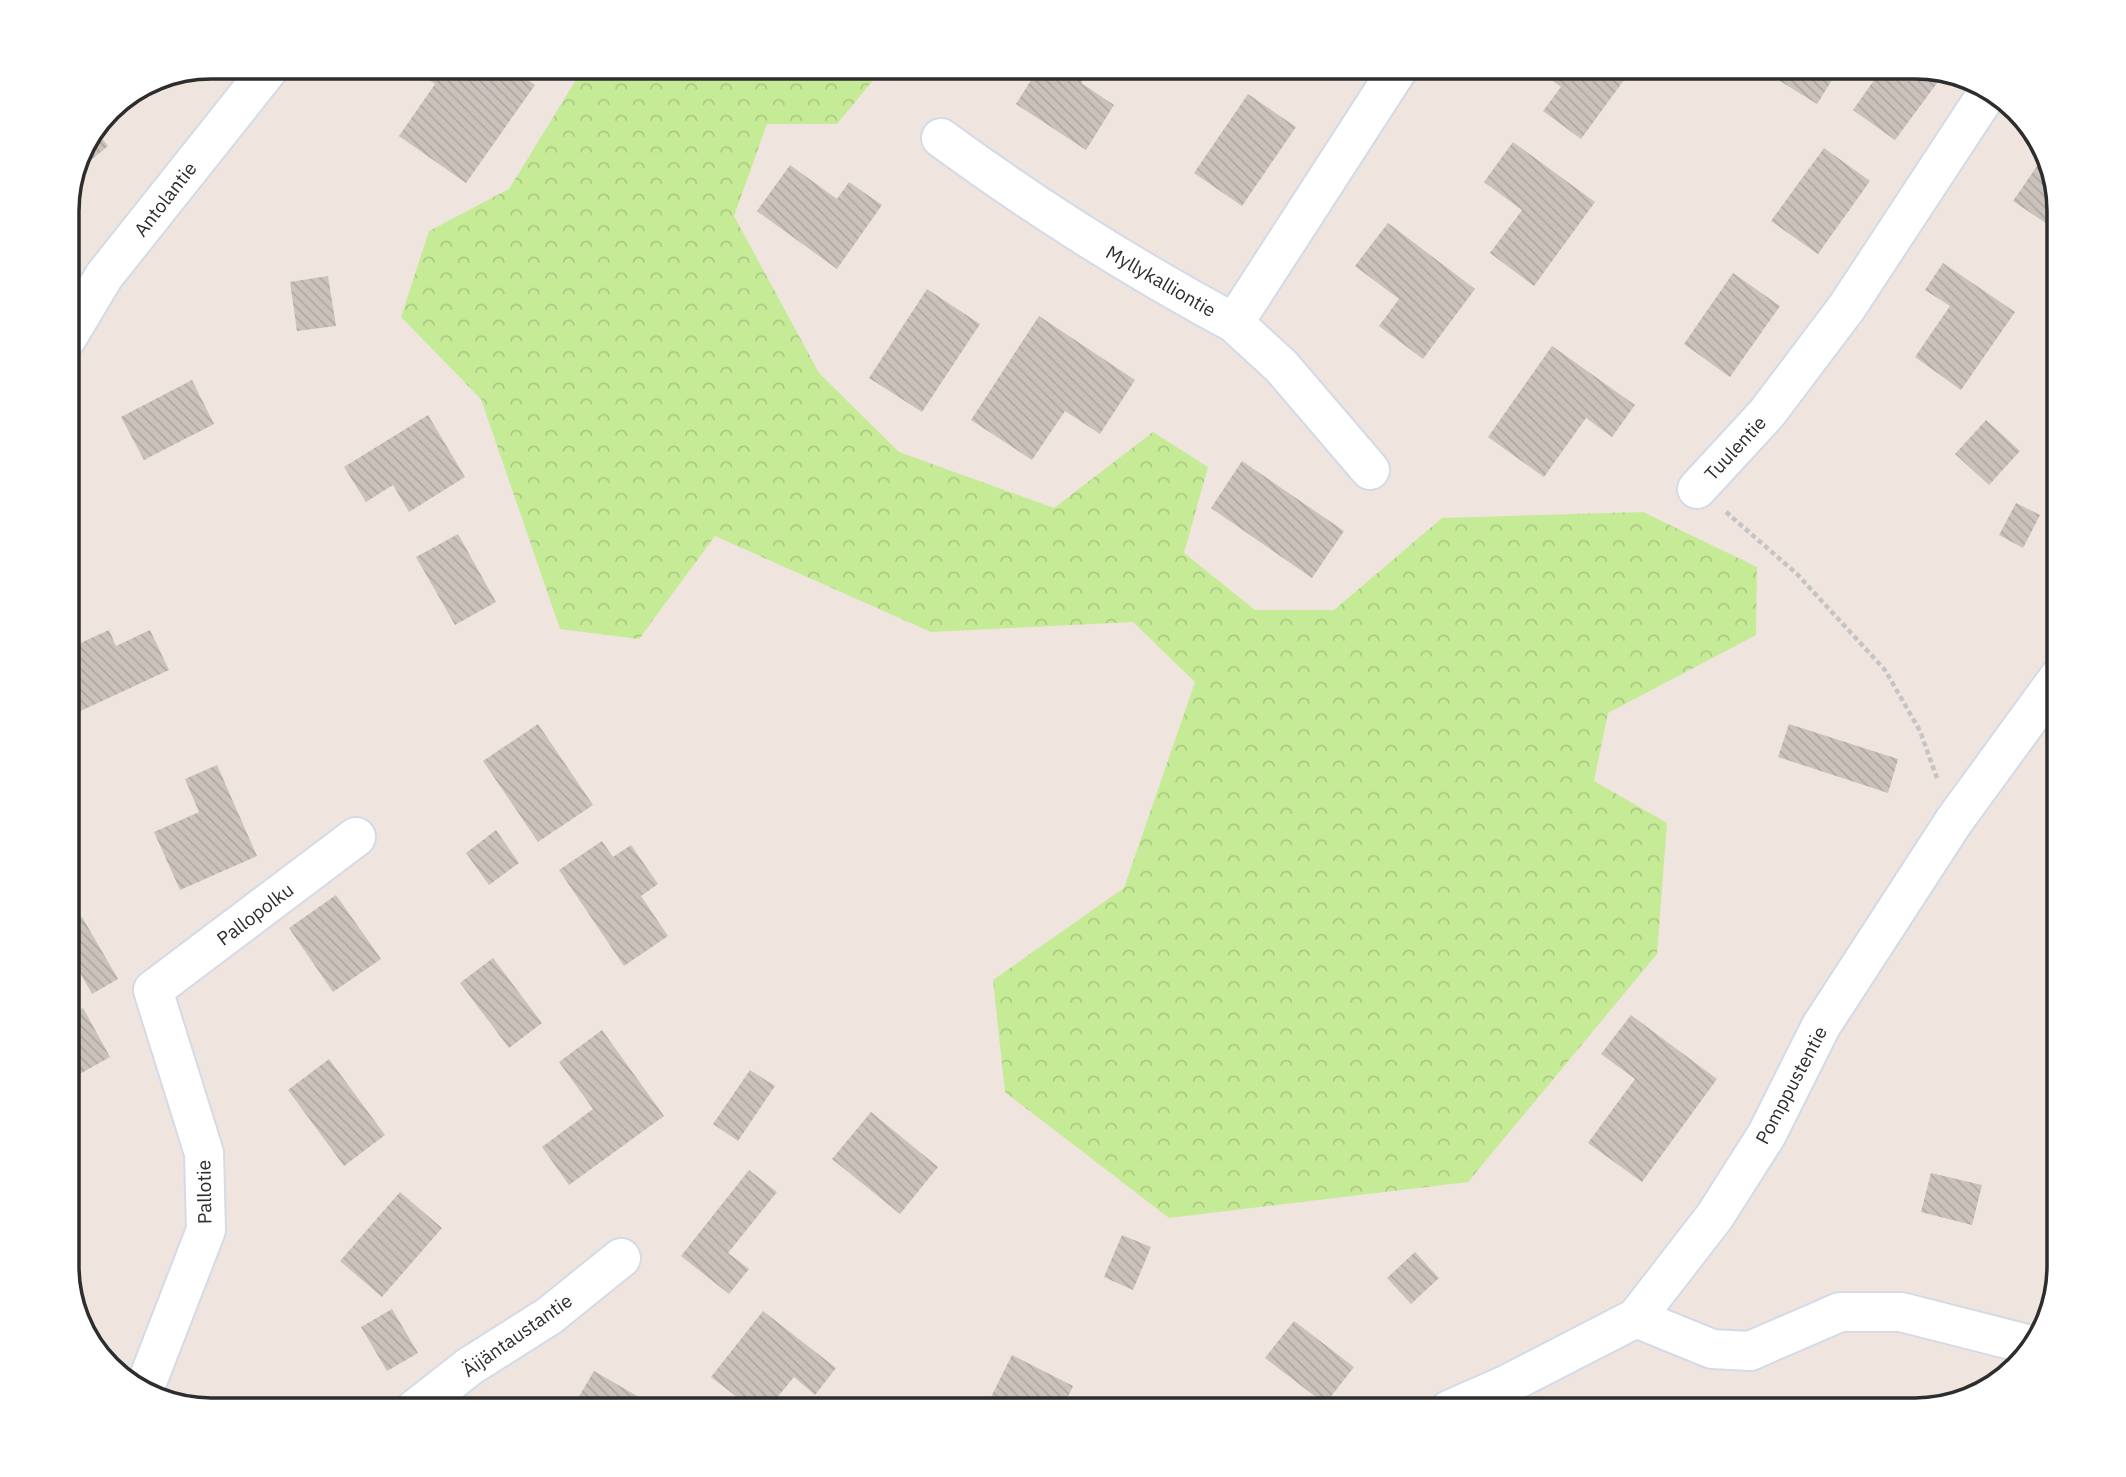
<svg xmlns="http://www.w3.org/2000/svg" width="2126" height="1477" viewBox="0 0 2126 1477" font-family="'IBM Plex Sans',sans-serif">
<defs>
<pattern id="forest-crowns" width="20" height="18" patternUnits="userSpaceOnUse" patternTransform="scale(1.75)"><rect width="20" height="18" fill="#c6eb96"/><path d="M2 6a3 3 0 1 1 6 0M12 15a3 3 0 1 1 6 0" fill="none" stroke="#aaca82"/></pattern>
<pattern id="building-back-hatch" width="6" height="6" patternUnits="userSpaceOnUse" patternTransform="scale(1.75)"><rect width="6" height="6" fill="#cbc2bc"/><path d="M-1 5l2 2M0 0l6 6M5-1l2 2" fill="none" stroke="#afa7a2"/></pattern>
</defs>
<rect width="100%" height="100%" fill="#efe4de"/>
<path fill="url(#forest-crowns)" d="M584 67H884L837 124H767L734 216 819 373 899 452 1054 508 1153 432 1208 467 1184 553 1255 610H1334L1442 518 1643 512 1757 567 1756 635 1608 713 1594 781 1667 823 1657 954 1468 1182 1169 1218 1005 1092 993 980 1124 888 1195 682 1133 622 931 632 715 536 639 639 560 629 481 399 401 317 429 231 509 189Z"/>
<path fill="url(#building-back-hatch)" d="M410 66H509L535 85 466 183 399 136 435 84Z
M1040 66H1092L1081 83 1114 105 1086 150 1016 104Z
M1315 66H1337L1330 77Z
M1533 66H1629L1632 69 1581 139 1543 111 1561 87Z
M1789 66H1835L1839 69 1817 104 1780 81Z
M1884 66H1915L1943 75 1895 140 1853 110Z
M1248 94 1296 127 1242 206 1194 173Z
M95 130 108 146 73 175 78 155Z
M1513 142 1595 202 1534 286 1490 253 1522 210 1484 182Z
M1824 148 1870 181 1818 254 1771 221Z
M2046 153 2059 210V232L2013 201Z
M790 165 837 199 849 182 882 205 837 269 757 211Z
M1388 223 1475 289 1423 359 1379 326 1399 299 1355 266Z
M1943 263 2015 312 1961 390 1915 357 1950 306 1925 290Z
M1733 273 1780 306 1730 377 1684 344Z
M328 276 336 326 297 331 290 282Z
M927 289 980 324 922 412 869 378Z
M1039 316 1135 380 1100 434 1065 411 1032 460 971 420Z
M1552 346 1635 405 1612 437 1586 418 1544 477 1488 437Z
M192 380 214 424 144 460 121 417Z
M428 415 465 477 409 512 393 485 366 502 344 467Z
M1986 420 2020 451 1989 485 1955 454Z
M1242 461 1344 531 1312 578 1211 508Z
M2016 503 2040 515 2023 548 1999 535Z
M458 534 496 602 455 625 416 557Z
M109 630 116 646 150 630 169 670 72 715 67 704V649Z
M538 724 593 805 538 842 483 761Z
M1789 724 1898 759 1888 793 1778 757Z
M217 765 257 856 180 890 154 832 199 812 185 779Z
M496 830 519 863 489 885 466 853Z
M602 841 613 857 631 845 658 884 641 896 668 936 624 966 559 870Z
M336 895 381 959 333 992 289 928Z
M82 917 118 979 92 994 78 969 67 976V925Z
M493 958 542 1023 509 1048 460 983Z
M83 1008 110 1057 67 1081V1017Z
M1631 1015 1717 1079 1642 1182 1588 1143 1635 1079 1601 1054Z
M602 1030 664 1116 569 1185 542 1147 593 1109 559 1062Z
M329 1059 385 1135 344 1166 288 1090Z
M750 1070 775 1086 738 1141 713 1124Z
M871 1112 938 1167 900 1214 832 1159Z
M749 1170 777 1192 728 1253 749 1269 729 1294 681 1256Z
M1931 1173 1982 1185 1972 1225 1921 1212Z
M400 1192 442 1228 382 1297 340 1261Z
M1122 1235 1151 1247 1133 1290 1104 1277Z
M1415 1252 1439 1278 1411 1304 1387 1278Z
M392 1309 418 1353 387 1371 361 1327Z
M763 1311 836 1368 815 1395 794 1377 767 1410H754L711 1377Z
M1294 1321 1354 1367 1325 1404 1265 1358Z
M1012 1355 1073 1386 1065 1403 1079 1410H993L986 1407Z
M594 1371 656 1407 654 1410H571Z"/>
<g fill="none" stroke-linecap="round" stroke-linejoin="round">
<g stroke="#d3dbe7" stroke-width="42">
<path id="minor" d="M941 138C1035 207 1132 268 1234 323L1400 66
M1234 323 1281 366 1370 470
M67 338 104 276 271 66
M1697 489 1767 413 1847 307 1990 89
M1636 1318 1712 1349 1750 1351 1840 1312H1901L2035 1346
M144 1390 206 1230 204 1153 153 990 356 837
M414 1410 470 1366 549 1316 621 1258
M1449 1410 1506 1385 1636 1318 1715 1216 1767 1134 1821 1026 1954 821 2059 677"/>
</g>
<path stroke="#c4c4c4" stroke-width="4.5" stroke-dasharray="5 3.5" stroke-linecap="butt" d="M1726 512 1797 574 1885 670 1920 731 1937 778"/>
<use href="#minor" stroke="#fff" stroke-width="38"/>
</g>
<g text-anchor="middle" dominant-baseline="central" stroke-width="6" stroke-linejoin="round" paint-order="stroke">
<g font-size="19" fill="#2d2d2d" stroke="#fff">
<text transform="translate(165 199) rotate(-52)">Antolantie</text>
<text transform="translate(1161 281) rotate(30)">Myllykalliontie</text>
<text transform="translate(1735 448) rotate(-47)">Tuulentie</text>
<text transform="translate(255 914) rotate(-37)">Pallopolku</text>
<text transform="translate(1791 1085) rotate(-62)">Pomppustentie</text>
<text transform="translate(204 1192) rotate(-91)">Pallotie</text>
<text transform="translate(517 1335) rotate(-35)">Äijäntaustantie</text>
</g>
</g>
<path d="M0 0H2126V1477H0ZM211 79H1915A132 132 0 0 1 2047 211V1266A132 132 0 0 1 1915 1398H211A132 132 0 0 1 79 1266V211A132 132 0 0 1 211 79Z" fill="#fff" fill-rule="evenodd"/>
<path fill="none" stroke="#2d2d2d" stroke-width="3.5" d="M211 79H1915A132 132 0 0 1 2047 211V1266A132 132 0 0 1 1915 1398H211A132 132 0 0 1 79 1266V211A132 132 0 0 1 211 79Z"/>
</svg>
